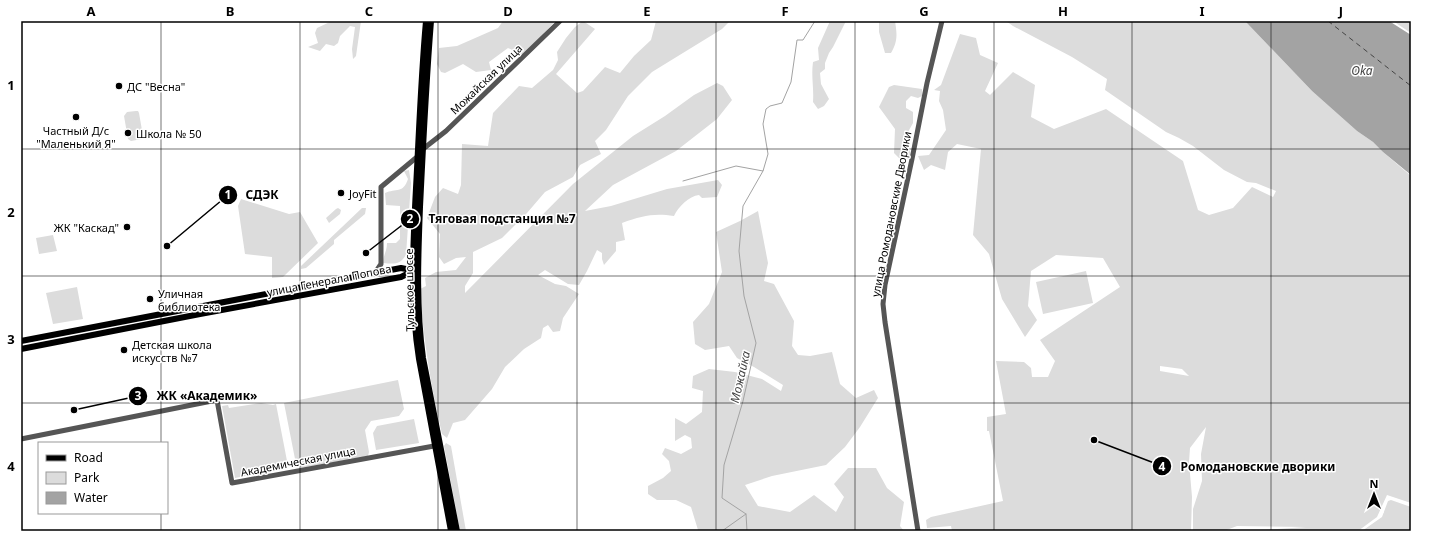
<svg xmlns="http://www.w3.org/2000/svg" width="1432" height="552" viewBox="0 0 1432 552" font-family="'Noto Sans',sans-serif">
<rect width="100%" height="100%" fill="#fff"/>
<path fill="#dcdcdc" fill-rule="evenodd" d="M332 21H361L356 56 353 59 352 49 355 27 350 26 340 36 338 43 334 46 326 44 320 51 308 47 318 43 315 33 317 28Z
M503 21H555L524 55 508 48 489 62 491 70 476 72 463 64 445 73 441 72 437 64 439 48 457 46 498 28Z
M583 21 595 29 556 74 577 93 583 91 605 67 620 73 634 56 651 40 656 21H730L722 29 652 72 628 96 606 130 595 141 601 154 580 165 573 177 545 192 527 213 502 238 473 252V273L465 286V293L573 184 633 136 665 116 694 95 717 83 723 86 732 100 717 119 676 151 613 185 585 211 611 206 667 189 718 180 722 185 717 197 702 198 699 195C689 196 678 207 674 216 653 213 642 216 622 223L625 240 616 242V251L604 265 602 259V253L597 250 587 271 579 285 568 284 545 270 538 275 555 284 566 286 579 294 563 318 560 331 553 332 548 325 543 328 541 338 524 349 505 367 492 389 465 420 453 423 447 438 442 434C431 387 423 338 420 289L426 286 425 278 436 272 456 270 466 257 456 258 444 264 439 257 440 234 427 218 435 197 443 188 458 194 461 185 462 144 488 146 493 113 519 86 532 88 553 70 558 60 557 52 566 38 575 27Z
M830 21H846L833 47 829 53 825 63V69L820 73 821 84 829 99 824 106 818 109 813 102C814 88 811 76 813 62L819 60 818 48Z
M879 21H895C897 34 898 41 891 53H885L879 32Z
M1006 21H1245L1312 91 1357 131 1373 142 1383 152 1411 176V503L1387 495 1377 517 1358 531H1250L1306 527 1237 526 1224 531H1193V509L1202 481 1201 454 1206 427 1190 448 1189 462 1192 497 1191 531H952L951 526 927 528 926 520 931 517 1003 501 989 431H987V417L1006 414 996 361 1024 362 1031 368 1032 377H1048L1055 361 1040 340 1120 287 1103 258 1056 255 1031 271 1028 306 1037 320 1025 337 1002 299 989 254 973 235 981 149 957 144 948 152 945 170 931 165 924 170 918 156 929 155 946 130 943 110 939 101 940 91 934 90 941 85 960 34 976 38 980 55 998 63 985 91 990 95 1013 72 1035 85 1031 117 1054 129 1106 109 1183 161 1198 210 1209 215 1233 208 1252 187 1273 197 1276 191 1256 183 1247 182 1224 170 1193 146 1179 138 1166 132 1105 90 1107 79 1072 57 1013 26ZM1160 366 1182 369 1189 376 1160 371Z
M1394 21H1411V33L1396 23Z
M894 85 922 89V96L918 98 911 96 906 101V108L913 112V123L908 132 910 152 909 159H900L894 153 895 129 879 107 889 87Z
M136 111H138L139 113 143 136 142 139 131 141 128 139 124 116 127 112Z
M409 170 411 183 406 255C400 265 394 264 383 263 383 256 387 251 387 243H396L400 239V206L386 205 385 193C396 188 403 194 408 179L404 171Z
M241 199 289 214 300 212 318 243 283 277 272 278V257L245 254 238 206Z
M338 208 341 210 340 214 329 223 326 218 336 209Z
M362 208H366L365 214 334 240V244L306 268 301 269V266Z
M758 211 768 263 764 281 774 284 794 321 792 346 798 355 810 356 832 352 840 384 856 398 874 390 878 398 860 427 845 447 826 465 772 476 745 485 758 506 790 512 814 495 836 512 844 497 834 484 848 468H876L887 488 904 502 900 526 904 531H696L698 530 691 507 676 500H657L648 494V486L663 478 671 471 669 461 662 454 665 448 681 454 692 448 691 438 685 435 675 441V418L686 424 702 412 703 391 692 388 693 376 709 369 735 372 762 379 781 391 783 385 754 367 737 358 729 346 705 350 695 344 693 322 709 304 722 272 716 232 740 221Z
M53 235 57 251 39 254 36 238Z
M1086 271 1093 303 1043 314 1036 282Z
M77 287 83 319 53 324 46 293Z
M398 380 404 409 399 416 371 421 365 430 369 452 368 456 301 468 296 464 284 403Z
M261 403 273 405 276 404 288 466 286 468 235 478 222 406 228 405 229 408Z
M414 419 419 443 376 450 373 433 377 426Z
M446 443 451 446 466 531H460L444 446Z
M1391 500 1411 507V531H1362L1382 517 1388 501Z"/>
<path fill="#a3a3a3" d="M1245 21H1389L1411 35V175L1383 152 1373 142 1357 131 1312 91Z"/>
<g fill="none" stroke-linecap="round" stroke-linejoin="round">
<path stroke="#a3a3a3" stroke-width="1" d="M683 181 736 166 763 171 768 154 763 124 766 109 770 106 782 103 791 82 797 40H803L815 21
M722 531 746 514
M747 531 746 514 722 498 724 465 743 401 756 343 744 296 739 251 743 206 763 171"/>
<path stroke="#444" stroke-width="1" stroke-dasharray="5 4" stroke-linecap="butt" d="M1328 21 1411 86"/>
<path stroke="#555" stroke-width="5" d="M423 149 446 131 560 21
M375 273 381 264V187L417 157
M21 439 217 400 232 483 434 446
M918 531 885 322 883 304 885 285 912 159 927 83 942 21"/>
<path stroke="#000" stroke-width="6" d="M426 21C421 77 419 133 416 188 413 245 410 302 419 359L451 531
M431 21C426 83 423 145 420 207 418 258 416 307 423 358L457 531
M21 341 401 268 416 271
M21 349 200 314 401 277 413 271"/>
</g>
<path fill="none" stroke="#000" stroke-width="1" stroke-opacity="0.55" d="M161 21V443M300 21V531M438 21V531M577 21V531M716 21V531M855 21V531M994 21V531M1132 21V531M1271 21V531M21 149H1411M21 276H1411M21 403H1411M161 513V531"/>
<g fill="#000" stroke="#fff" stroke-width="1.5">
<circle cx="119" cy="86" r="4"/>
<circle cx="76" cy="117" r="4"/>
<circle cx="128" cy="133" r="4"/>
<circle cx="341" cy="193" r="4"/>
<circle cx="127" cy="227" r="4"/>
<circle cx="150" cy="299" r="4"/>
<circle cx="124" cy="350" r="4"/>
</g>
<g text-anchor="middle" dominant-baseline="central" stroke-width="3" stroke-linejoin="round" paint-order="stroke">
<g font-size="11" fill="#000" stroke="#fff">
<text transform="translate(486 79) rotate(-44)">Можайская улица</text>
<text transform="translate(891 214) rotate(-79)">улица Ромодановские Дворики</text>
<text transform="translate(329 280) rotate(-11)">улица Генерала Попова</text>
<text transform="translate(409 290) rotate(-91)">Тульское шоссе</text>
<text transform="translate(298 461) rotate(-11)">Академическая улица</text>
</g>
<g font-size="11" fill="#000" stroke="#fff" text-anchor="start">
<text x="127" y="86">ДС "Весна"</text>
<text x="76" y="130" text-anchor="middle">Частный Д/с<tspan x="76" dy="13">"Маленький Я"</tspan></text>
<text x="136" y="133">Школа № 50</text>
<text x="349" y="193">JoyFit</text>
<text x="119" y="227" text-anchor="end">ЖК "Каскад"</text>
<text x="158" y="293">Уличная<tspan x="158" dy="13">библиотека</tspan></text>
<text x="132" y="344">Детская школа<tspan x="132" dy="13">искусств №7</tspan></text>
</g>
<g font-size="12" font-style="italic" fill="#444" stroke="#fff">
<text x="1362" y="70">Oka</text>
<text transform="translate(740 377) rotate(-77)">Можайка</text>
</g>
</g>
<path fill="none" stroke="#000" stroke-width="1.5" d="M167 246L228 195M366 253L410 219M74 410L138 396M1094 440L1162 466"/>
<g fill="#000" stroke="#fff" stroke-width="1.5">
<circle cx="167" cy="246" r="4"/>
<circle cx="366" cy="253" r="4"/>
<circle cx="74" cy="410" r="4"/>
<circle cx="1094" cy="440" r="4"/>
<circle cx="228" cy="195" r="10"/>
<circle cx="410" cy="219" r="10"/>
<circle cx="138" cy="396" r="10"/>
<circle cx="1162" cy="466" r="10"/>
</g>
<g font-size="12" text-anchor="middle" font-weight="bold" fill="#fff">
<text x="228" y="199">1</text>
<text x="410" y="223">2</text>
<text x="138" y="400">3</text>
<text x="1162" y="471">4</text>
</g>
<g font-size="12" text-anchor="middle" font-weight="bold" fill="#000" stroke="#fff" stroke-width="3" stroke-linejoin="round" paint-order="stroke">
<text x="262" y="199">СДЭК</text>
<text x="502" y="223">Тяговая подстанция №7</text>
<text x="207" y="400">ЖК «Академик»</text>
<text x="1258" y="471">Ромодановские дворики</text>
</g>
<rect width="1432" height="552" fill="none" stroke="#ffffff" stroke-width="44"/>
<rect x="38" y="442" width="130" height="72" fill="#ffffff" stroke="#999999"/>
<rect x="46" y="455" width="20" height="6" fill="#000000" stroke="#999999"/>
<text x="74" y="462" font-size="12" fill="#000000">Road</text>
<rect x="46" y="472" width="20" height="12" fill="#dcdcdc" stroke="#999999"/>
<text x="74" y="482" font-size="12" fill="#000000">Park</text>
<rect x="46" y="492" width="20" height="12" fill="#a3a3a3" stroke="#999999"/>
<text x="74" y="502" font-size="12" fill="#000000">Water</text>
<g transform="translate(1374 494)" stroke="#ffffff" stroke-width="3" paint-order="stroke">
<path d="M0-3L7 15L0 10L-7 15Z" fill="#000000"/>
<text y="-6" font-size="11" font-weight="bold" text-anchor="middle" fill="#000000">N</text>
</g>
<rect x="22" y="22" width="1388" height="508" fill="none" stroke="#000" stroke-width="1.5"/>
<g font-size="13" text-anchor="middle" font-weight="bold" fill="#000">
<text x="91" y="16">A</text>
<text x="230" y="16">B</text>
<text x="369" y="16">C</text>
<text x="508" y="16">D</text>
<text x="647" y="16">E</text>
<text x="785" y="16">F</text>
<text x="924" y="16">G</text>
<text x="1063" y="16">H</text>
<text x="1202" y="16">I</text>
<text x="1341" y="16">J</text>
<text x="11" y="90">1</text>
<text x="11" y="217">2</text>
<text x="11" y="344">3</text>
<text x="11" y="471">4</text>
</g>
</svg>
